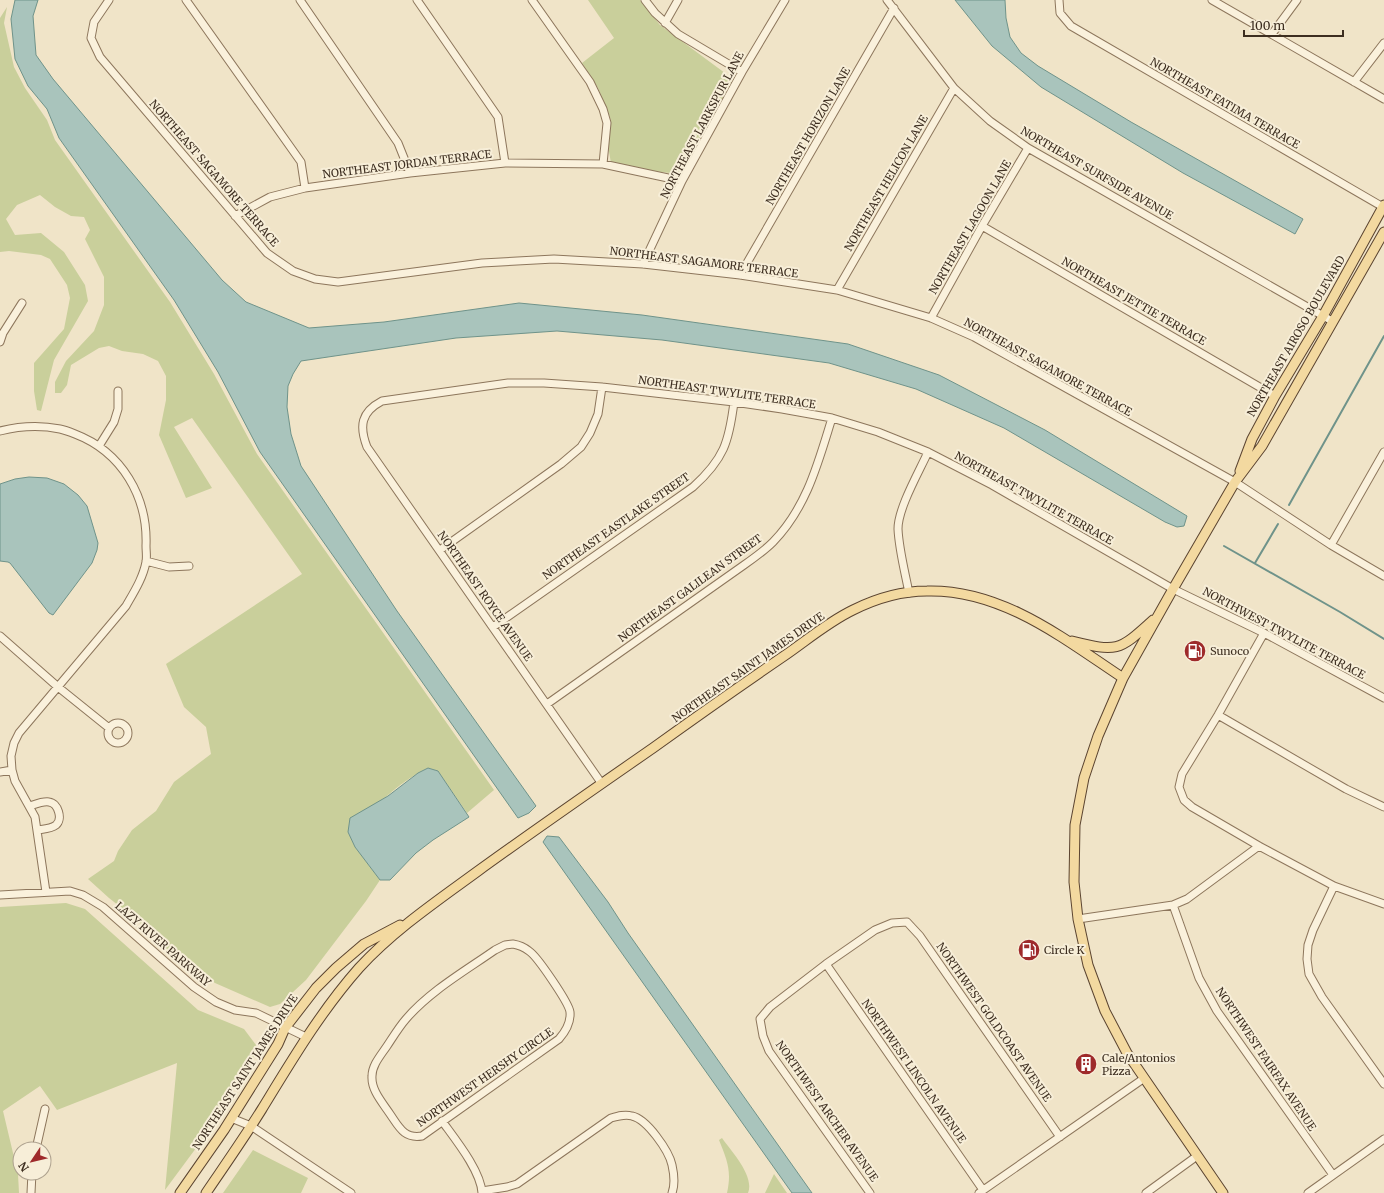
<svg xmlns="http://www.w3.org/2000/svg" width="1384" height="1193" viewBox="0 0 1384 1193" font-family="Merriweather,serif">
<rect width="100%" height="100%" fill="#f0e4c8"/>
<path fill="#c9cf9b" d="M588 0H640L660 25 733 79 680 174 651 171 611 163 608 146 611 123 610 117 598 88 582 63 614 38Z
M7 7 4 23 14 67 25 88 47 120 55 140 170 302 214 374 257 454 494 790 467 813 438 771 428 768C398 782 372 810 348 832L355 847 380 880 366 901 306 980 280 1004 270 1007 215 983 168 950 137 920 109 898 88 879 114 861 118 851 132 830 156 811 174 782 211 754 206 727 184 707 166 664 302 574 192 418 174 427 212 488 186 498 159 435 166 400V376L158 361 143 354 122 351 109 346 99 348 71 365 67 385 61 393H55V382L66 361 94 331 104 305V277L85 239 90 230 84 217 71 216 55 207 40 195 17 205 6 219 15 235 41 233 64 252 85 285 88 301 54 360 41 411 37 410 34 391V363L64 329 70 298 67 285 50 259 41 255 9 251 0 252V18Z
M66 903 85 909 198 1010 244 1029 259 1049 202 1140 165 1190 177 1063 57 1110 40 1086 3 1111 18 1174 19 1193H0V907Z
M722 1138C731 1151 755 1176 748 1193H727C732 1171 727 1160 719 1140Z
M253 1150 308 1178 301 1193H223Z
M774 1174 787 1193H765Z"/>
<path fill="#a9c4bc" stroke="#6f938a" d="M15 0H38L33 16 36 55 53 79 222 280 246 302 309 328 384 322 519 303 642 315 848 344 939 375 1045 430 1187 516 1184 526 1177 527 1165 522 1004 428 916 389 829 363 662 340 557 331 456 338 301 361 293 374 288 386 287 407 291 434 301 466 397 611 536 806 529 813 518 818 260 452 218 372 174 300 59 138 47 109 28 86 15 59 11 19Z
M955 0H1005L1006 18 1010 37 1021 53 1038 66 1131 122 1303 219 1295 234 1183 173 1041 87 992 46Z
M29 477 47 478 64 484 78 495 87 506 98 543 97 550 92 563 53 615 49 613 10 563 8 562 0 561V484L15 479Z
M428 768 438 771 469 817 433 840 416 853 390 880H380L355 847 348 832 350 818 388 796 418 773Z
M547 836 559 837 608 902 628 933 812 1193H792L543 842Z"/>
<g fill="none" stroke-linecap="round" stroke-linejoin="round">
<path stroke="#6f938a" stroke-width="2" d="M1289 505 1384 336
M1224 546 1340 612 1384 639
M1255 563 1278 524"/>
<g stroke="#8d765c" stroke-width="9">
<path id="minor" d="M109 0 94 22 91 38 100 57 267 253 293 271 315 279 338 282 482 263 554 259 643 264 740 275 837 290 931 318 974 337 1235 482 1331 545 1384 576
M186 0 301 162 305 188
M300 0 398 143 410 173
M417 0 498 117 505 163
M532 0 590 82 603 109 607 123 603 164
M645 0 655 13 678 34 742 72
M887 0 954 88 990 121 1028 148 1332 321
M1059 0 1060 13 1071 26 1383 207
M1212 0 1384 99
M665 23 678 0
M1272 34 1297 0
M1354 82 1384 43
M235 216 270 197 305 188 410 173 505 163 603 164 682 181
M982 226 1275 396
M643 264 682 181 742 72 785 0
M740 275 894 8
M837 290 954 88
M931 318 982 226 1028 148
M0 342 3 333 22 303
M0 431C20 426 40 425 60 429 65 430 70 432 75 434 122 452 148 497 146 546 146 551 147 557 146 562 143 578 134 592 126 606L19 733 14 743 11 756 12 770 15 781 35 817 46 892
M99 446 114 422 118 409V391
M1331 545 1384 452
M440 550 561 464 581 447 590 433 598 414 602 387
M146 561 169 567 189 566
M909 593C905 572 899 550 898 529 898 508 919 472 928 452
M493 627 693 487C724 459 729 442 734 402
M1264 633 1218 715 1182 774 1179 787 1184 800 1192 807 1259 846 1334 886 1384 904
M0 636 58 687 109 728
M547 704 744 565C754 558 764 551 773 542 807 507 818 463 832 418
M1218 715 1346 789 1384 807
M108 733a10 10 0 1 1 20 0a10 10 0 1 1-20 0Z
M0 772 12 770
M602 784 367 447C359 426 361 412 382 401L508 383H544L602 387 734 402 782 409 832 418 878 432 928 452 992 485 1173 589 1264 633 1384 698
M30 806C36 804 43 801 49 802 58 803 63 819 56 825 51 829 43 829 37 830
M1334 886 1313 930 1308 945 1307 959 1309 974 1322 997 1384 1084
M0 895 70 891 83 895 103 907 194 987 216 1002 235 1010 256 1013 306 1037
M1173 905 1199 978 1217 1011 1333 1175
M1078 919 1173 905 1187 899 1259 846
M513 944C519 945 524 947 529 951 537 956 569 1003 570 1012 571 1023 566 1031 559 1039L422 1136C404 1139 399 1127 390 1114 382 1102 371 1090 372 1076 372 1065 381 1055 387 1046 393 1037 399 1027 406 1019 430 991 465 971 495 950L505 945Z
M826 964 983 1190
M231 1118 251 1126 351 1193
M442 1121C455 1139 481 1171 482 1193
M36 1149 45 1109
M482 1191 507 1187 517 1184 611 1118C618 1116 625 1114 632 1116 647 1119 669 1151 672 1165 674 1174 675 1185 672 1193
M31 1193 32 1173
M870 1193 769 1051 763 1036 760 1019 770 1007 826 964 875 930 892 923 907 922 920 936 1060 1137
M979 1193 1143 1079
M1146 1193 1197 1156
M1308 1193 1384 1139"/>
</g>
<g stroke="#5b4430" stroke-width="11">
<path id="major" d="M1240 471 1252 439 1275 396 1323 316 1384 205
M1072 641C1117 652 1118 652 1153 620
M180 1193 224 1130 278 1044 285 1028 316 988 336 968 364 944 400 925
M206 1193C225 1165 244 1138 262 1109 292 1060 321 1011 359 968 394 930 437 901 478 871 536 829 594 789 653 748 696 717 740 686 784 656 806 641 828 622 853 610 875 599 901 591 927 591 1002 589 1064 639 1123 678
M1223 1193 1127 1053 1105 1011 1088 965 1078 919 1074 882 1075 825 1084 778 1098 736 1123 678 1173 589 1235 482 1262 446 1384 232"/>
</g>
<use href="#minor" stroke="#faf1dc" stroke-width="7"/>
<use href="#major" stroke="#f3d9a0" stroke-width="9"/>
</g>
<defs>
<g id="fuel-disc" transform="scale(1.15)"><circle r="9.5" fill="#9e2a2b" stroke="#f7eed8"/><path d="M-5.5-6h7V0h2V4h1.3V-2.5L3-4.5l.8-.8L6-3V5H2.5V1h-1V6h-7ZM-4.2-4.7v3.2H.2V-4.7Z" fill="#fff"/></g>
<g id="building-disc" transform="scale(1.15)"><circle r="9.5" fill="#9e2a2b" stroke="#f7eed8"/><path d="M-4-6H4V6H1V3H-1V6H-4ZM-2.5-4.3h1.7v1.8h-1.7ZM.8-4.3h1.7v1.8H.8ZM-2.5-1h1.7V.8h-1.7ZM.8-1h1.7V.8H.8Z" fill="#fff"/></g>
</defs>
<g fill-rule="evenodd">
<use href="#fuel-disc" x="1195" y="651"/>
<use href="#fuel-disc" x="1029" y="950"/>
<use href="#building-disc" x="1086" y="1064"/>
</g>
<g text-anchor="middle" dominant-baseline="central" stroke-width="4" stroke-linejoin="round" paint-order="stroke">
<g font-size="11" fill="#3d2e20" stroke="#f7eed8">
<text transform="translate(1225 103) rotate(30)">NORTHEAST FATIMA TERRACE</text>
<text transform="translate(702 125) rotate(-62)">NORTHEAST LARKSPUR LANE</text>
<text transform="translate(808 136) rotate(-60)">NORTHEAST HORIZON LANE</text>
<text transform="translate(407 164) rotate(-7)">NORTHEAST JORDAN TERRACE</text>
<text transform="translate(214 173) rotate(49)">NORTHEAST SAGAMORE TERRACE</text>
<text transform="translate(1097 173) rotate(30)">NORTHEAST SURFSIDE AVENUE</text>
<text transform="translate(886 183) rotate(-60)">NORTHEAST HELICON LANE</text>
<text transform="translate(970 227) rotate(-60)">NORTHEAST LAGOON LANE</text>
<text transform="translate(704 262) rotate(7)">NORTHEAST SAGAMORE TERRACE</text>
<text transform="translate(1134 301) rotate(30)">NORTHEAST JETTIE TERRACE</text>
<text transform="translate(1296 336) rotate(-60)">NORTHEAST AIROSO BOULEVARD</text>
<text transform="translate(1048 367) rotate(29)">NORTHEAST SAGAMORE TERRACE</text>
<text transform="translate(727 392) rotate(8)">NORTHEAST TWYLITE TERRACE</text>
<text transform="translate(1034 498) rotate(29)">NORTHEAST TWYLITE TERRACE</text>
<text transform="translate(616 526) rotate(-35)">NORTHEAST EASTLAKE STREET</text>
<text transform="translate(690 588) rotate(-36)">NORTHEAST GALILEAN STREET</text>
<text transform="translate(485 596) rotate(55)">NORTHEAST ROYCE AVENUE</text>
<text transform="translate(1284 633) rotate(28)">NORTHWEST TWYLITE TERRACE</text>
<text transform="translate(748 667) rotate(-35)">NORTHEAST SAINT JAMES DRIVE</text>
<text transform="translate(163 944) rotate(41)">LAZY RIVER PARKWAY</text>
<text transform="translate(994 1022) rotate(55)">NORTHWEST GOLDCOAST AVENUE</text>
<text transform="translate(1266 1059) rotate(56)">NORTHWEST FAIRFAX AVENUE</text>
<text transform="translate(914 1071) rotate(55)">NORTHWEST LINCOLN AVENUE</text>
<text transform="translate(245 1072) rotate(-57)">NORTHEAST SAINT JAMES DRIVE</text>
<text transform="translate(485 1077) rotate(-35)">NORTHWEST HERSHY CIRCLE</text>
<text transform="translate(827 1111) rotate(55)">NORTHWEST ARCHER AVENUE</text>
</g>
<g font-size="11" fill="#3d2e20" stroke="#f7eed8" text-anchor="start">
<text x="1210" y="651">Sunoco</text>
<text x="1044" y="950">Circle K</text>
<text x="1102" y="1058">Cale/Antonios<tspan x="1102" dy="13">Pizza</tspan></text>
</g>
</g>
<g transform="translate(32 1161) rotate(235)"><circle r="19" fill="#f7eed8" stroke="#ada18e"/>
<path d="M0-3L7 15L0 10L-7 15Z" fill="#9e2a2b"/>
<text y="-6" font-size="11" font-weight="bold" text-anchor="middle" fill="#3d2e20">N</text>
</g>
<path d="M1244 30v6h99v-6" fill="none" stroke="#3d2e20" stroke-width="2"/>
<text x="1250" y="30" font-size="12" fill="#3d2e20" stroke="#f7eed8" stroke-width="3" paint-order="stroke">100 m</text>
</svg>
